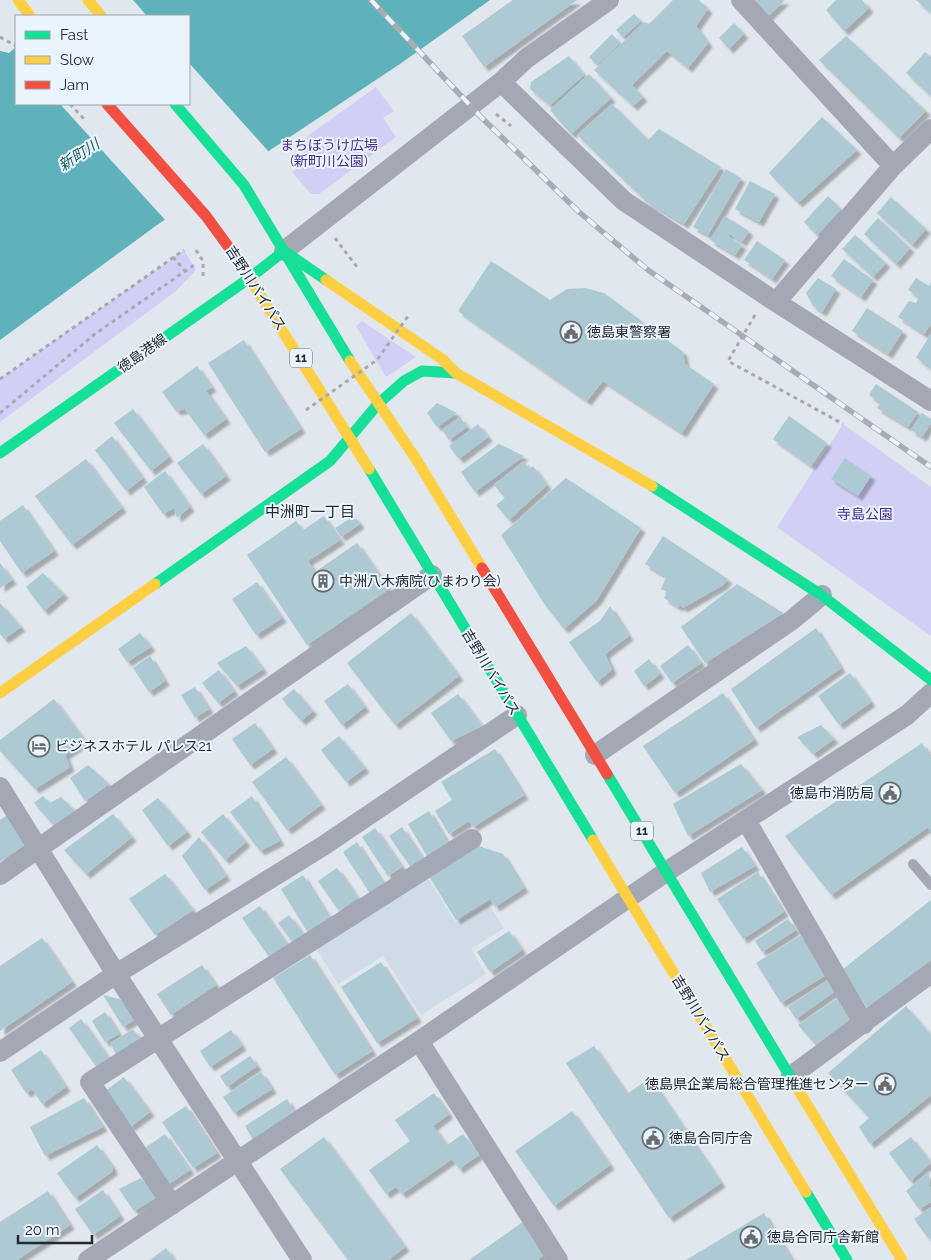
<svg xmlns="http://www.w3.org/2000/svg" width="931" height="1260" viewBox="0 0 931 1260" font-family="Raleway,'Noto Sans JP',sans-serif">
<defs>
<filter id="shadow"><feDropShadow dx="4.5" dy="4.5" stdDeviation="1" flood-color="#0004"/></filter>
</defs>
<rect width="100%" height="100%" fill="#e0e7ed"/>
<path fill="#cfdce7" d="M425 874 456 923 488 903 504 928 471 949 486 974 421 1015 383 956 338 984 314 945Z"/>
<path fill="#d2cff7" d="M376 87 394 111 383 118 396 137 319 194H311L292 172 302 165V140Z
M184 250 196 270 176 291 0 422V379Z
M362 321 416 357 386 377 356 326Z
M843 424 931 487V636L777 527Z"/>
<path fill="#5fb2bb" d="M68 0H490L400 64 157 225 0 340V51L9 53 16 47V104H189V16H50Z"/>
<path fill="#e0e7ed" d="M65 0H133L147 16H48Z
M189 63 270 153 167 222 60 104H189Z"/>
<path fill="#adc9d4" filter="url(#shadow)" d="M513 0H577L484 67 462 36Z
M673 0H699L708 9 696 26 708 43 688 68 667 51 632 85 643 97 633 106 594 70 644 22 649 24Z
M747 0H785L765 19Z
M836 0H862L869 8 844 31 826 10Z
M916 0H931V13Z
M634 14 641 21 623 37 616 30Z
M734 23 744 34 729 49 719 38Z
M612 34 620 43 597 65 589 57Z
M846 36 926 111 899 138 819 60Z
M925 52 931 57V96L906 73Z
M569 56 584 75 550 105 530 89 531 82Z
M589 74 611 98 571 134 550 110Z
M612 104 648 140 659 129 721 167 684 224 648 203 577 135Z
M822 117 857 150 798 203 769 173Z
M726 169 741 178 708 235 693 227Z
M750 181 775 194 759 222 735 209Z
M828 196 841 209 817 235 804 222Z
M891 197 926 229 912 245 877 213Z
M725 216 749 231 742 242 729 234 728 236 742 245 735 255 710 240Z
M878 218 910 248 896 264 864 234Z
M855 235 886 263 873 277 842 249Z
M757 241 785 260 772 279 744 260Z
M844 259 873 280 861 297 831 276Z
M491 261 550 300 567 289 585 288 604 293 683 352 685 364 714 384 682 433 603 381 587 401 458 311Z
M818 278 836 289 822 312 813 306 806 293Z
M916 278 929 286 931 282V324L924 334 898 317 909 301 916 303 919 297 908 290Z
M867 308 903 331 888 354 852 331Z
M931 334V370L916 357Z
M244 340 301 429 265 452 208 363Z
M197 366 212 387 206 391 226 419 204 435 185 409 176 411 162 392Z
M876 384 918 412 908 427 877 408 881 403 869 395Z
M437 403 457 413 437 427 427 413Z
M133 409 169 457 151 471 114 423Z
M922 413 931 419V423L922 437 911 430Z
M789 416 827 443 811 466 773 439Z
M460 417 467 427 449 440 442 430Z
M478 424 488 437 459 459 449 446Z
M112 436 143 478 126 491 95 450Z
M203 444 226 476 201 494 177 463Z
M499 444 524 456 475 492 461 472Z
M845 458 871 476 858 496 831 479Z
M86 459 122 508 72 545 35 496Z
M524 461 529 469 533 466 547 485 509 520 496 505 505 498 494 485Z
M165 471 190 507 177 518 174 508 163 514 144 487Z
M566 478 641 528 597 600 564 629 545 605 501 535Z
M23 505 54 551 22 573 0 541V521Z
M324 516 340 540 308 561 315 572 357 543 389 589 307 645 247 555 296 521 303 530Z
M354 516 360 524 341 537 335 528Z
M663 536 728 579 723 585 683 608 680 605 678 607 664 598 668 592 661 589 666 577 645 564Z
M0 563 12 580 0 588Z
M43 573 64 594 44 611 26 587Z
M257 582 282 618 256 635 232 599Z
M737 584 783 613 705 663 681 627Z
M0 603 21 627 4 639 0 634Z
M610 606 629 636 605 654 612 670 597 682 569 642 600 621Z
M411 613 459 676 395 725 347 663Z
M816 628 841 668 756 728 731 689Z
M140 633 151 647 127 662 118 649Z
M688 645 701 663 672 683 660 666Z
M246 646 263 669 237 686 217 663Z
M150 656 165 681 149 692 133 668Z
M649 659 660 674 644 686 634 671Z
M219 670 234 691 218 703 202 683Z
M850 673 871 702 839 725 818 696Z
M348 684 365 707 342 725 324 701Z
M195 687 209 709 195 718 181 695Z
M294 689 313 711 301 721 282 699Z
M723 693 754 740 675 793 643 746Z
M458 694 482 726 451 741 431 713Z
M54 699 85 741 65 755 70 767 35 789 0 751V740Z
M255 723 273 749 250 765 232 739Z
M821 725 834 739 813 754 797 737Z
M339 736 365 768 346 782 321 750Z
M922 743 931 758V832L928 827 831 895 785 836Z
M495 749 524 795 473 827 469 821 449 834 435 811 452 800 441 782Z
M286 757 321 805 287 830 252 782Z
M741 764 762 790 688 836 673 804Z
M88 765 109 784 85 801 70 778Z
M43 796 50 803 61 797 75 811 53 825 34 803Z
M252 796 280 841 260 851 230 812Z
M158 798 187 832 168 846 142 810Z
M429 811 449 845 428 858 408 824Z
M113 814 132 837 86 874 64 850Z
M223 814 246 842 225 860 201 832Z
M7 815 26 844 0 862V820Z
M402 827 424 861 412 869 389 836Z
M375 828 402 867 388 876 362 837Z
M199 837 226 876 205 890 182 856Z
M357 842 385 886 371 895 343 852Z
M473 844 503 854 524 888 495 907 490 899 456 920 427 873Z
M742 847 755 866 710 892 701 873Z
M337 868 358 898 339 911 318 881Z
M758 872 784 912 743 939 717 899Z
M165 874 193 910 155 935 129 899Z
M303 875 330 919 308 933 281 889Z
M931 900V960L867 1008 843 969Z
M260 906 287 944 269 957 242 918Z
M289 915 304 935 293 943 278 923Z
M788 919 796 930 762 952 755 941Z
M509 931 522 950 490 972 477 952Z
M801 935 826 975 781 1003 756 963Z
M42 938 72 982 0 1031V966Z
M310 955 372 1051 335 1075 273 978Z
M381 962 417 1018 377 1043 341 987Z
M202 965 216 985 171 1015 157 994Z
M828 980 834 992 796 1019 788 1007Z
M103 995 120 999 134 1020 123 1027Z
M838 998 850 1019 816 1045 798 1025Z
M906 1006 931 1035V1095L870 1144 859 1127 869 1118 828 1073Z
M105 1012 119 1034 105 1042 92 1021Z
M81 1019 110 1060 98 1069 69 1028Z
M133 1029 141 1041 117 1056 110 1043Z
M231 1030 242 1046 210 1067 200 1051Z
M594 1046 627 1094 650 1078 721 1183 669 1218 566 1063Z
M41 1050 66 1087 42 1104 32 1089 26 1093 11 1070Z
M250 1056 257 1066 227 1087 220 1076Z
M261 1072 272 1089 234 1113 223 1097Z
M124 1077 150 1112 130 1127 104 1092Z
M434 1093 449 1114 433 1126 447 1145 463 1134 479 1155 459 1169 452 1159 402 1194 396 1187 386 1194 369 1170 410 1141 395 1120Z
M84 1098 103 1127 45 1156 30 1127Z
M287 1099 296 1115 255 1143 245 1126Z
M186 1106 217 1153 193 1168 162 1122Z
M572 1111 610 1165 554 1206 515 1151Z
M165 1134 190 1170 166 1186 142 1150Z
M324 1137 405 1247 388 1260H348L280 1169Z
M911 1137 931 1163 910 1181 889 1153Z
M97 1145 112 1166 113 1171 75 1198 57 1173Z
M929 1171 931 1202 919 1209 906 1191Z
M141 1178 157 1197 134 1211 119 1189Z
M103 1190 120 1216 93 1235 75 1209Z
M48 1191 70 1225 17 1260H0V1222Z
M931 1207V1240L927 1237 914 1219Z
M764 1213 792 1260H686Z
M524 1221 547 1253 537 1260H469Z
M166 1248 175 1260H150Z"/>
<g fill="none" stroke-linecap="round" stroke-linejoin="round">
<path stroke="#a4a9b2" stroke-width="3" stroke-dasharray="4 4" stroke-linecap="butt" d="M0 37 16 46
M70 104 85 120
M496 114 511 126
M335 238 357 267
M196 250 203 261V279
M173 257 185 271
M755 315 728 361 843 424
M0 379 184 250
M0 413 95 334 194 265"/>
<path stroke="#a3a8b4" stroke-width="10" d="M913 864 931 885"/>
<path stroke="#a3a8b4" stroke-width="20" d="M741 0 893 166
M501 82 624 201 776 302 931 401
M284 251 501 82 527 58 609 0
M776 302 893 166 931 129
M595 755 792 620 822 595
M0 787 116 974 302 1260
M746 820 864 1024
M0 875 432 575
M419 1041 558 1260
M0 1052 116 974 323 846 517 715
M791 1076 931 973
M172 1205 90 1082 472 839
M88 1260 419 1041 666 872 907 715 931 693"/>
<path stroke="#16e098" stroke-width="11" d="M175 104 244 185 350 361
M0 453 251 277 284 251 326 280
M369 469 593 840
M652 486 820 594 931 680
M155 584 330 461 378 404 404 381 422 371 456 373
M607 774 797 1088
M806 1192 847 1260"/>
<path stroke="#ffcf43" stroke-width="11" d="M18 0 30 16
M88 0 101 16
M238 260 369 469
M326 280 442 359 456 373 652 486
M350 361 416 459 482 568
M0 693 155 584
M593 840 806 1192
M797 1088 902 1260"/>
<path stroke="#f24e42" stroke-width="11" d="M107 104 206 216 238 260
M482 568 607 774"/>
<g stroke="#a8acb4" stroke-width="5.5">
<path id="rail" d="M371 0 481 117 579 212 648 270 931 467"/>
</g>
<use href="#rail" stroke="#eaf4fd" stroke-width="4" stroke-dasharray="11" stroke-linecap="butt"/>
<path stroke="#a4a9b2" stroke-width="3" stroke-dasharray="4 4" stroke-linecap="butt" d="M306 410 377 360 408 316"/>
</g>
<defs>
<g id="civic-ring" transform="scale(1.125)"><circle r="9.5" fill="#eaf4fd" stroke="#666c70" stroke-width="1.5"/><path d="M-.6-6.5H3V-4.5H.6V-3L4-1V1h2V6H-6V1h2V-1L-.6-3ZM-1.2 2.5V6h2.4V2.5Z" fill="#666c70"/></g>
<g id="building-ring" transform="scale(1.125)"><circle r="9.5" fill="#eaf4fd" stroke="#666c70" stroke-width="1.5"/><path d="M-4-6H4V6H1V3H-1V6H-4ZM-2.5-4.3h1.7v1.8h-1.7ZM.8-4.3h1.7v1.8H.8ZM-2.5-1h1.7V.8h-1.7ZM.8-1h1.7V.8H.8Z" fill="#666c70"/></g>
<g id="hotel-ring" transform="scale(1.125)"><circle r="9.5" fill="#eaf4fd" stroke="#666c70" stroke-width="1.5"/><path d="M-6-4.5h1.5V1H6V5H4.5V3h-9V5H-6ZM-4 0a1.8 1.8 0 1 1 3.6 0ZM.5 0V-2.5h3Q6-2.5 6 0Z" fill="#666c70"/></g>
</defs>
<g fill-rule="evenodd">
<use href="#civic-ring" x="571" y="332"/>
<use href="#building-ring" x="323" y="581"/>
<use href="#hotel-ring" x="39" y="746"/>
<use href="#civic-ring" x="890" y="793"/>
<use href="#civic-ring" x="885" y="1084"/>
<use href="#civic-ring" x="653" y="1138"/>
<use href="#civic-ring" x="751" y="1237"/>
</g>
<g text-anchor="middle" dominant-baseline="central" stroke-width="4" stroke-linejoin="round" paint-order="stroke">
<g fill="#eaf4fd" stroke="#5f666b" stroke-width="1">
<rect x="290" y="348.5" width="22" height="19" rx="4"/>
<rect x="631" y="821.5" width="22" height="19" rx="4"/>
</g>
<g font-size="12" font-weight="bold" fill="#24292d">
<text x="301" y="358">11</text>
<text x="642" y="831">11</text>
</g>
<g font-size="14" fill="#4b2e90" stroke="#eaf4fd">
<text x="329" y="145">まちぼうけ広場<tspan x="329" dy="16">(新町川公園)</tspan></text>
<text x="865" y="514">寺島公園</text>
</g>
<g font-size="14" fill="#24292d" stroke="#eaf4fd">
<text transform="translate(256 288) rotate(57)">吉野川バイパス</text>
<text transform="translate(142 353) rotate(-35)">徳島港線</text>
<text transform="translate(491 672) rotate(59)">吉野川バイパス</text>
<text transform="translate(701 1018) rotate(59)">吉野川バイパス</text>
</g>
<g font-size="14" fill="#24292d" stroke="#eaf4fd" text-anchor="start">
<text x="587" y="332">徳島東警察署</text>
<text x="339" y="581">中洲八木病院(ひまわり会)</text>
<text x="55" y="746">ビジネスホテル パレス21</text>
<text x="874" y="793" text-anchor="end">徳島市消防局</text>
<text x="869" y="1084" text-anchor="end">徳島県企業局総合管理推進センター</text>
<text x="669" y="1138">徳島合同庁舎</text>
<text x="767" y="1237">徳島合同庁舎新館</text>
</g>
<g font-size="15" font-style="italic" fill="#215d62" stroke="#eaf4fd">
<text transform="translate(79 155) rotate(-33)">新町川</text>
</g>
<g font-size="15" fill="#24292d" stroke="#eaf4fd">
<text x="310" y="512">中洲町一丁目</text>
</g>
</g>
<rect x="15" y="15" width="175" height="90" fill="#eaf4fd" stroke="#9ba3aa"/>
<rect x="25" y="31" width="25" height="8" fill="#16e098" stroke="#9ba3aa"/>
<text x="60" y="40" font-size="15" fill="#24292d">Fast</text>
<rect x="25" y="56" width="25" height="8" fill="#ffcf43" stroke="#9ba3aa"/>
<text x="60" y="65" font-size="15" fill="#24292d">Slow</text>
<rect x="25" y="81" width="25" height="8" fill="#f24e42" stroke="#9ba3aa"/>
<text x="60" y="90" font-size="15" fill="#24292d">Jam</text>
<path d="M18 1235v8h74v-8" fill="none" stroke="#24292d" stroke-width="2.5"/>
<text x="25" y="1235" font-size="15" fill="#24292d" stroke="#eaf4fd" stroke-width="4" paint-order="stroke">20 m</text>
</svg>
